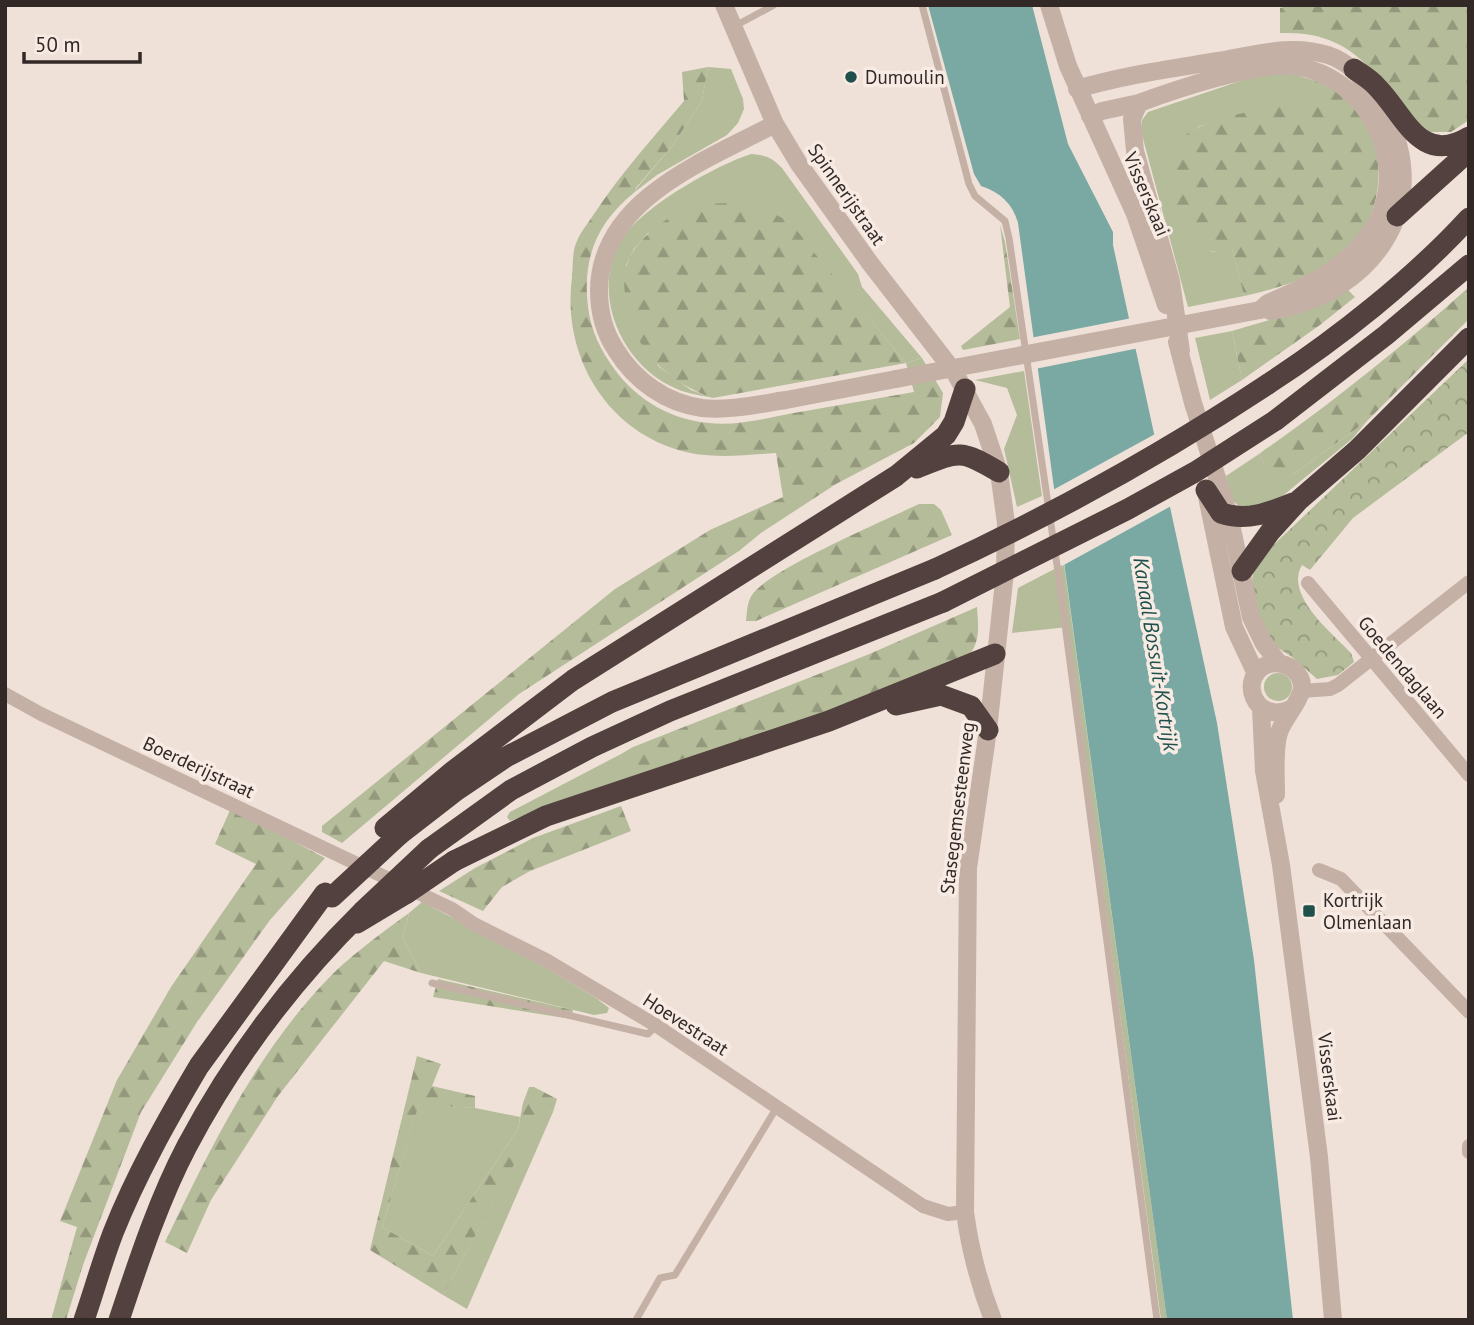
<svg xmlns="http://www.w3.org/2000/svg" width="1474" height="1325" viewBox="0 0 1474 1325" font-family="'PT Sans',sans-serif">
<defs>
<pattern id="forest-firs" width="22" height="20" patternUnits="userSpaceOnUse" patternTransform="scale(1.75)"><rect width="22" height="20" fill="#b5bc9a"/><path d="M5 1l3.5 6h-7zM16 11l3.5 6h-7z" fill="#94997d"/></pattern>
<pattern id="park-crowns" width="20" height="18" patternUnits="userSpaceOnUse" patternTransform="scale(1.75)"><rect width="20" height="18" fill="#b5bc9a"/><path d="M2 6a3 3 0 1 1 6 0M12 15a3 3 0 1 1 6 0" fill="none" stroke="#94997d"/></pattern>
</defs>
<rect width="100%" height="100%" fill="#efe1d8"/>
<path fill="#b5bc9a" d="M708 67 731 69 743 99 744 109 738 123 727 135 657 175 636 191 635 190 673 145 702 101Z
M1276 73 1296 75 1316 81 1307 88 1311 98 1200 126 1183 137 1203 247 1213 252 1232 248 1244 296 1188 307 1141 131 1142 120 1148 112 1252 77Z
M751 154C765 155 772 157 782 168L858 274 862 287 922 358 906 363 787 221 648 233 634 249 626 265 658 366 691 390 713 398C701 395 688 394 677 389 623 367 590 296 620 242 638 209 716 165 751 154Z
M1232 331 1242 380 1210 400 1195 338Z
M1024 371 1042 496 1017 507 1004 449 1017 415 1007 388 975 380Z
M1367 421 1352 439 1274 503 1250 508 1239 506 1232 500 1226 476 1259 454 1265 465 1292 475Z
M1064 564 1167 1320H1161L1068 627 1012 633 1018 588Z
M1264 687a14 14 0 1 1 28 0a14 14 0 1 1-28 0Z
M621 754V759L632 777 510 821 507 817 510 812Z
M422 902 518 951 596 998 609 1008 607 1013 594 1015 421 973 403 938 409 913Z
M419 1103 475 1108 520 1117 518 1129 433 1256 382 1227Z
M543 1110 553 1112 467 1309 443 1295Z"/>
<path fill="url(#forest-firs)" d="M1293 5H1469V120L1451 132H1428C1374 84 1363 30 1280 33V8Z
M708 67 702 101 673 145 635 189 636 191C597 222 582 258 588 307 591 331 601 351 615 370 637 400 672 420 709 423 737 426 767 418 794 413 834 406 874 399 914 392L906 363 713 398C669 383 632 349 626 301 624 289 623 275 627 264 632 249 644 237 656 227 693 197 744 196 786 220 797 228 808 246 817 256 847 292 876 327 906 363L922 358 943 393 940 417 914 443 836 484 761 533 739 551 519 694 342 843 322 832V826L615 589 710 530 783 497 776 453C743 455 708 460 675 449 602 425 562 352 572 277 573 266 572 251 577 241 581 231 589 222 594 214 621 173 653 138 684 101L682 72Z
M1316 81C1340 90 1353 105 1368 126 1370 130 1375 135 1377 140 1379 146 1378 155 1378 161 1381 201 1370 230 1338 256 1312 278 1277 289 1244 296L1232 249C1225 250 1217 253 1211 251 1177 241 1158 163 1182 138 1203 117 1279 106 1310 98L1306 88Z
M1000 225 1005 242 1020 339 963 350 961 346 1010 307Z
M1469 287V319L1367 421 1292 475 1276 476 1265 465 1259 454C1333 402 1402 347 1469 287Z
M1348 290 1355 297 1320 325 1242 380 1232 331 1313 307Z
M919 504H934L941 510 952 535 756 621H746C747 612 747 602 752 595 768 570 886 520 919 504Z
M977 607C978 625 981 639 970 654L900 689 632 777C623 772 621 764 621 754L633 747 867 655Z
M621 806 631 831 530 871 502 887 483 911 439 891 475 868 533 838Z
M231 808 325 858 270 920 197 1022 141 1112 83 1265 66 1320H51L77 1227 60 1221 117 1080 171 987 256 864 215 844Z
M409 913 403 938 421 973 384 961 278 1096 211 1200 187 1253 165 1242C209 1151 253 1059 323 984 348 957 379 935 409 913Z
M438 979 573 1010 571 1019 433 997Z
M417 1056 441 1064 432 1086 475 1096V1108L419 1104 382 1227 433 1256 518 1129 523 1103 529 1087H534L557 1099 553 1112 543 1111 443 1295 370 1250Z"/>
<path fill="url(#park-crowns)" d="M1469 359V432L1353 518 1310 570 1302 565C1284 595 1332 633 1351 653L1354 662 1338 675 1317 679 1292 657 1269 642 1258 614 1252 583 1253 571 1265 553Z"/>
<path fill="#7aa9a4" d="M928 5H1032L1068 144 1113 232V245L1217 723 1254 960 1293 1320H1167L1018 223C1013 204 1000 192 981 186L974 174Z"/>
<path fill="#efe1d8" d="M1132 318 1139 348 1035 369 1030 338Z
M1157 433 1173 505 1062 566 1051 491Z"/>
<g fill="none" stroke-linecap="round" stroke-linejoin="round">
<path stroke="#c5b0a6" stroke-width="7" d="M922 5 969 184 975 196 1005 221 1009 238 1059 579 1157 1320
M733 27 774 5
M432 983 648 1034 656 1026
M636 1320 660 1278 675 1275 777 1107"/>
<path stroke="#c5b0a6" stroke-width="14" d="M1308 583 1469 775
M1301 691 1330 689 1338 685 1469 582
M5 694 41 714 452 909 474 924 546 960 657 1026 923 1206 948 1214 965 1212
M1319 870 1341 879 1469 1012
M1469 1146V1152"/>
<path stroke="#c5b0a6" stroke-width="18" d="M724 5 775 124 799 164 870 263 955 373 983 424 999 472 1006 523 1005 572 988 730 968 868 965 1212C970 1250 979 1284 993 1320
M1049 5 1068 66 1135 214 1166 305
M1077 89C1124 75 1170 69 1218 61 1255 55 1291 43 1328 55 1352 63 1364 81 1378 101 1441 198 1376 295 1270 311
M1090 116 1102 111 1139 103
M775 124C707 160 600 199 599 290 599 312 604 332 616 350 635 381 666 403 702 408 729 411 759 404 786 400 823 393 860 386 896 379
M1177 342 1193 403 1229 515 1251 617 1264 644 1279 663
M1181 351 1171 281 1135 151 1132 119 1139 103C1174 90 1257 62 1293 66 1371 75 1416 172 1368 236 1343 270 1306 287 1268 303L1260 310
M1206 492 1234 627 1256 674
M1261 708 1264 771 1281 865 1319 1157 1333 1320
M1276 795C1276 776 1274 754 1278 736 1283 713 1317 691 1294 670 1287 664 1277 662 1269 664 1236 675 1254 726 1291 709"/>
<path stroke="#52413e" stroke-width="21" d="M1354 69C1361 74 1370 79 1376 86 1404 113 1419 167 1469 137
M1397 216 1469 151
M1268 384C1337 339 1413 279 1469 218
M1276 420 1386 335 1469 265
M917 468C959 451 960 449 999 472
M1206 490 1221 513C1246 522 1271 512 1293 503
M1242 571 1270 532 1299 500 1357 450 1469 338
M896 705 941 695 971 706 988 730
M385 828 453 771 573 680 896 476 946 435 954 422 965 389
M399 835 457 790 506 757 612 702 935 569
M429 849 511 790 592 747 670 711 943 602
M454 861 546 816 829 721 995 654
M357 923 407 893
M84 1320C94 1291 102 1262 113 1233 136 1175 167 1120 199 1066L325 893
M119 1320C138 1263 159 1199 187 1146 233 1059 293 980 363 911"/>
<path stroke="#c5b0a6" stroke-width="18" d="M896 379 1260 310"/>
<path stroke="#52413e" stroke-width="21" d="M935 569C1052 515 1161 455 1268 384
M943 602 1128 509 1195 472 1276 420
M407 893 454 861
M332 897 399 835
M363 911 429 849"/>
</g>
<g fill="#1f504c" stroke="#f7ebe4" stroke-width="2.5">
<circle cx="851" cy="77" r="7"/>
<rect x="1302" y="904" width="14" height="14" rx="3.5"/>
</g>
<g text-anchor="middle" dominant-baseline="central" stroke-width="7" stroke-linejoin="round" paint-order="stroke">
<g font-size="19" fill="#322826" stroke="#f7ebe4" text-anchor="start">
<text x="865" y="77">Dumoulin</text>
<text x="1323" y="900">Kortrijk<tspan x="1323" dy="22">Olmenlaan</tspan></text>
</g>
<g font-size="19" fill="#322826" stroke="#f7ebe4">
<text transform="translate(847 194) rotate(55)">Spinnerijstraat</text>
<text transform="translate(1147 194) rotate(67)">Visserskaai</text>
<text transform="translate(1403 667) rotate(50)">Goedendaglaan</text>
<text transform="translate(199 767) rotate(25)">Boerderijstraat</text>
<text transform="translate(957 808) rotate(-83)">Stasegemsesteenweg</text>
<text transform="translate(686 1024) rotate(33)">Hoevestraat</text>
<text transform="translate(1330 1077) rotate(83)">Visserskaai</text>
</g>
<g font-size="21" font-style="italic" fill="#1f504c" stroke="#f7ebe4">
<text transform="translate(1156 654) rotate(81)">Kanaal Bossuit-Kortrijk</text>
</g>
</g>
<rect width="1474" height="1325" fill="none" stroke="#322826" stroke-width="14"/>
<path d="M24 52v10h116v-10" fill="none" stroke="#322826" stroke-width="3.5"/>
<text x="35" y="52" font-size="21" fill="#322826" stroke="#f7ebe4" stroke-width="5" paint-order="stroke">50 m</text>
</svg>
